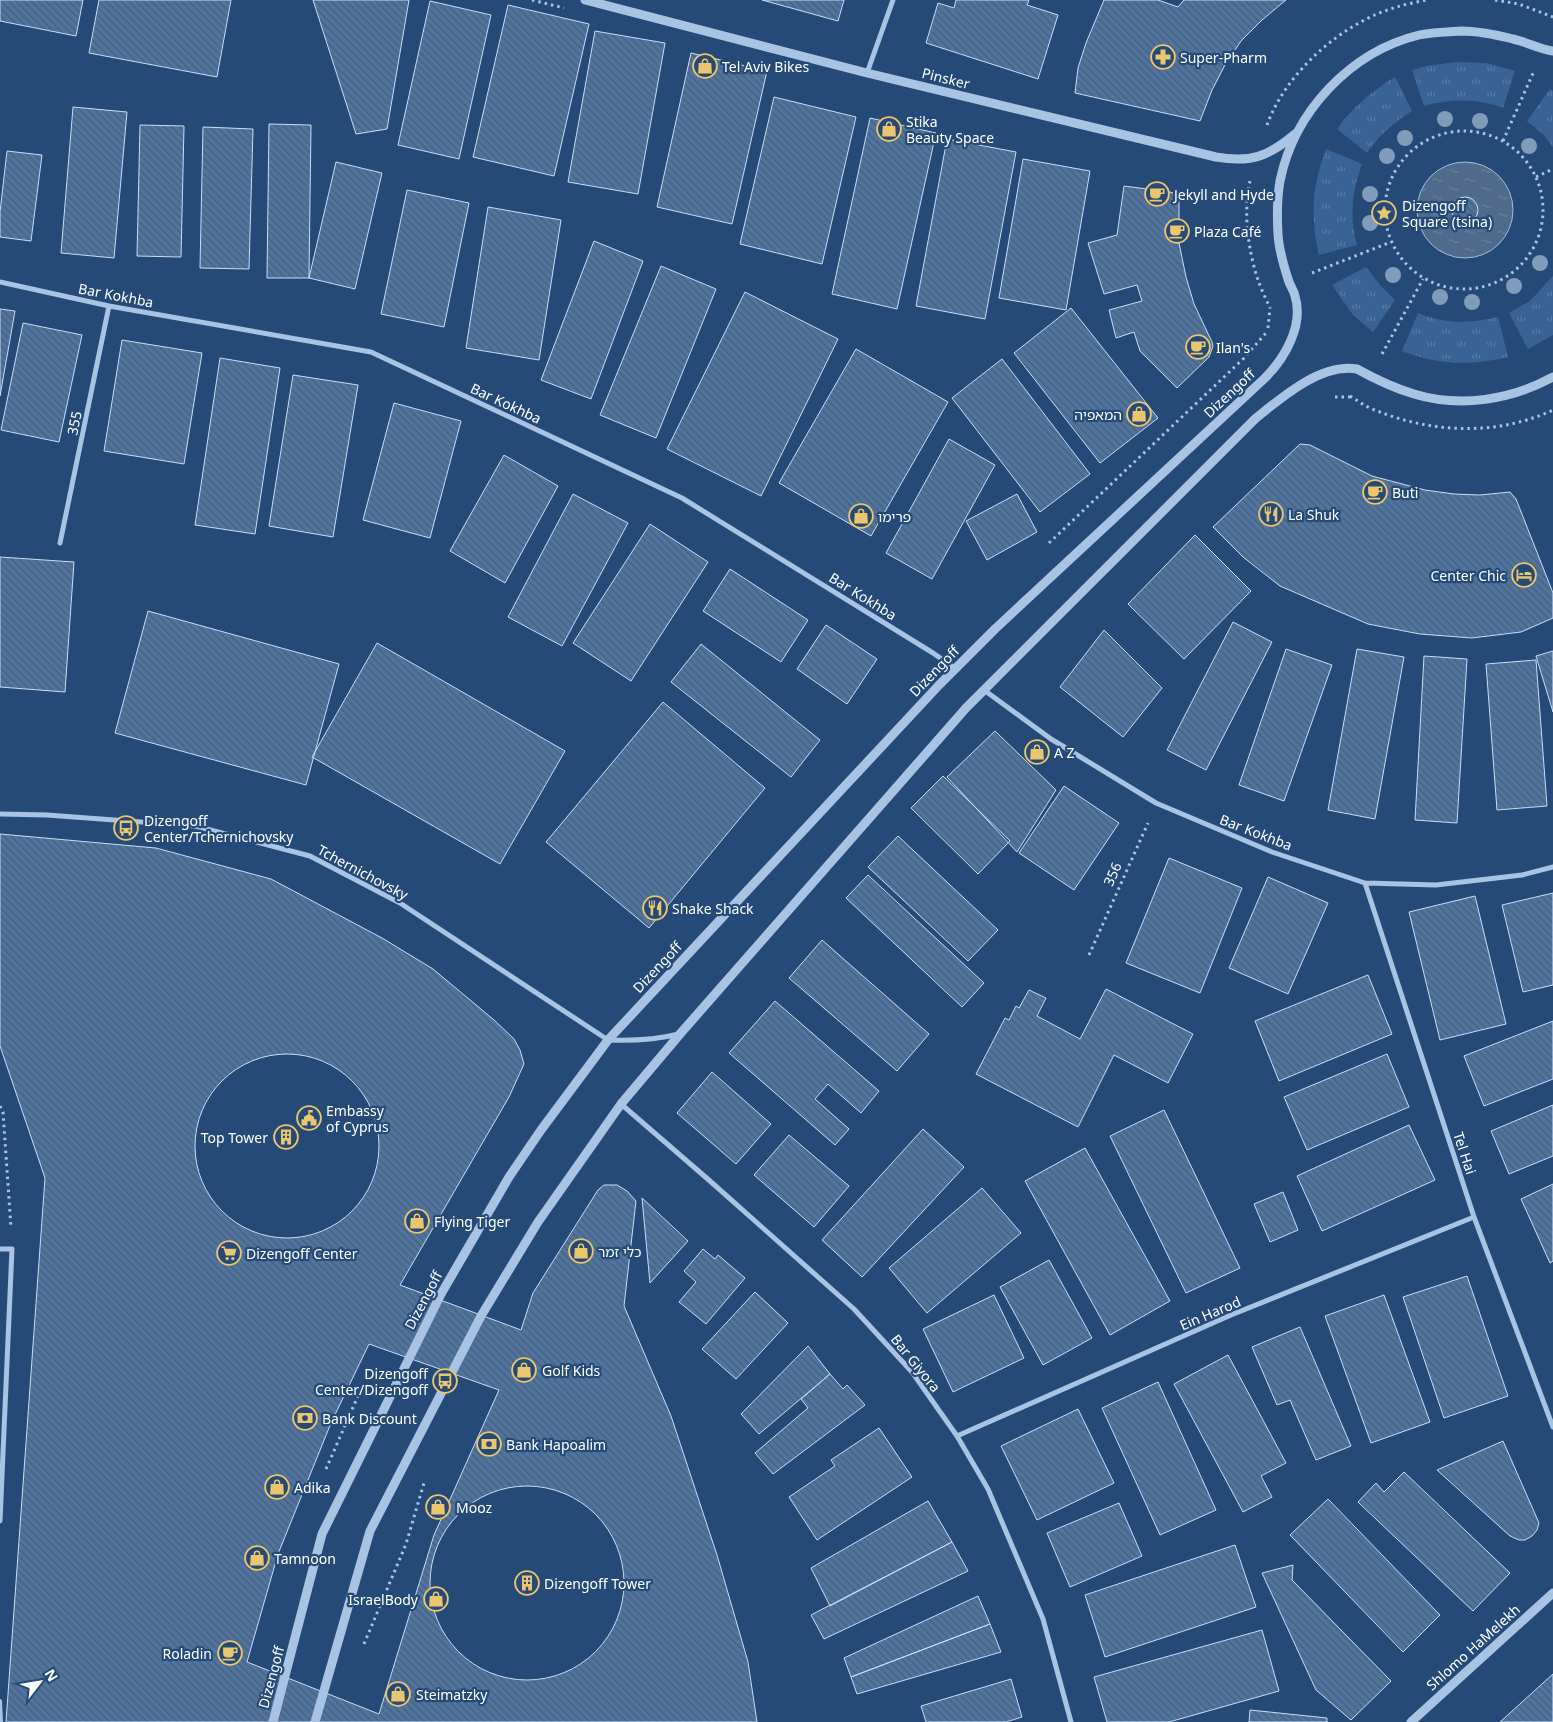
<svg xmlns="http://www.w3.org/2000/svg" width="1553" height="1722" viewBox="0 0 1553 1722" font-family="'Noto Sans','Noto Sans Hebrew',sans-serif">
<defs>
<pattern id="grass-tufts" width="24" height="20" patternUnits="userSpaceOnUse" patternTransform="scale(1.25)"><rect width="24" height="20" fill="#3a6395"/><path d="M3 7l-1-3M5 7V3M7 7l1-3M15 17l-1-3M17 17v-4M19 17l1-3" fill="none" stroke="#587aa5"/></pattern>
<pattern id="water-ripples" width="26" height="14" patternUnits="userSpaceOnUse" patternTransform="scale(1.25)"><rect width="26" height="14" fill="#4f6a8b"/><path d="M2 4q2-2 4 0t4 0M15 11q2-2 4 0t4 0" fill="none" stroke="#69809c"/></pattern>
<pattern id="building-back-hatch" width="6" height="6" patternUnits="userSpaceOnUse" patternTransform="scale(1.25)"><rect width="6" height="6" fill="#4f74a1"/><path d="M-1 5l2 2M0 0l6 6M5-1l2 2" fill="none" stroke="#4d5e72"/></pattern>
</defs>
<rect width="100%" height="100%" fill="#264a78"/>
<path fill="url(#grass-tufts)" d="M1456 62 1486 63 1515 71 1503 108C1476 98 1451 99 1424 106L1412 70 1426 66Z
M1395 77 1412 111C1394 122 1379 135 1367 153L1337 129C1353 107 1372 91 1395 77Z
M1550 89 1553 91V147L1544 135 1527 121Z
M1326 149 1362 164C1352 191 1349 217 1357 245L1319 255C1310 216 1312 187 1326 149Z
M1366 267 1379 284 1395 300 1373 332 1353 315 1332 285Z
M1553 276V335L1528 349 1509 313 1530 301Z
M1418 313C1445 324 1470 324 1498 317L1508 357C1471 366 1438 365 1402 351Z"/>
<path fill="url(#water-ripples)" stroke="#9dbee3" d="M1417 210a48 48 0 1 1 96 0a48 48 0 1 1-96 0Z"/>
<path fill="url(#building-back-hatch)" stroke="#cbddf2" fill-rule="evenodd" d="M0 0H83L76 36 0 21Z
M99 0H231L217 77 89 53Z
M313 0H409L387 129 356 134Z
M762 0H844L838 21Z
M956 0H1029L1027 5 1058 15 1038 79 926 43 938 3 954 8Z
M1104 0H1158L1178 7 1184 0H1286L1262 20 1241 41 1225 65 1212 90 1200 121 1075 93 1078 68 1086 43Z
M430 1 491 15 459 159 398 145Z
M508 5 589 24 554 176 473 157Z
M595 31 665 43 638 194 568 182Z
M691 53 767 71 732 224 657 207Z
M774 97 856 117 822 264 740 244Z
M73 107 127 112 114 258 61 253Z
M870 118 936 133 897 309 832 294Z
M269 124 311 125 309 278H267Z
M140 125 184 126 181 257 137 256Z
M203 127 253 129 249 269 200 268Z
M947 139 1016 152 985 319 916 306Z
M7 151 42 155 31 241 0 237V212Z
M1023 159 1090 171 1066 310 999 298Z
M336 162 382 173 355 289 309 278Z
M1124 186 1170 192 1176 194 1179 198V243L1186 277 1194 304 1212 342 1213 346 1209 357 1177 388 1140 351 1134 332 1116 338 1109 310 1142 301 1137 285 1104 294 1088 243 1117 235Z
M407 190 469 203 444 327 381 314Z
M1452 210a13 13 0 1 1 26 0a13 13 0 1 1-26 0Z
M488 207 561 220 539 360 466 348Z
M594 241 643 261 591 399 541 380Z
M661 266 716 289 656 438 600 415Z
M745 292 838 339 761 496 667 449Z
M1071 308 1158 418 1100 463 1014 353Z
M0 309 15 311 0 396Z
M23 323 82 335 59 442 1 430Z
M122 340 202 353 184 464 104 451Z
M856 349 948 402 871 536 779 483Z
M220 358 280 368 255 534 195 525Z
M1002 359 1090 474 1040 512 952 398Z
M293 375 358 385 333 537 269 526Z
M394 403 461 421 430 538 363 520Z
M949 439 995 465 932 579 886 553Z
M1300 444 1310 445 1372 476 1425 490 1454 494 1480 495 1510 492 1516 499 1553 593V618L1521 632 1472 638 1420 634 1368 624 1280 586 1243 557 1213 527Z
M504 455 558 486 505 583 450 551Z
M573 494 628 523 562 646 508 617Z
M1017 494 1037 532 987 560 966 521Z
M650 524 708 562 631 681 573 643Z
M1195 535 1251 591 1184 659 1128 604Z
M0 557 74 562 65 692 0 687Z
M730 569 808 620 781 662 703 611Z
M148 611 339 664 306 785 115 733Z
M1233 622 1272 642 1206 770 1167 750Z
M826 625 877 659 847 704 797 669Z
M1104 630 1162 688 1123 737 1060 687Z
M377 643 565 751 500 864 312 757Z
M701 644 820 740 791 777 671 682Z
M1286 649 1332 665 1284 801 1239 785Z
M1357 649 1404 657 1375 819 1328 810Z
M1553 651V712L1536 656Z
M1424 656 1467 659 1457 823 1415 820Z
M1536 660 1547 806 1497 810 1486 664Z
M663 702 765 788 649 928 546 842Z
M995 731 1056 790 1017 852 947 777Z
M943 776 1010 841 978 874 911 808Z
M1064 786 1119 823 1074 890 1019 853Z
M0 834 156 848 271 879 382 938 433 969 494 1020 514 1039 520 1050 524 1064 509 1097 400 1285 521 1330 533 1293 598 1190 604 1185H617L627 1191 636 1201 624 1306 671 1416 717 1555 748 1662 757 1722H6L45 1178 0 1046ZM369 1344 499 1390 434 1535 379 1714 247 1662 278 1554 331 1423Z
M898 836 998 930 968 961 868 867Z
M1169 858 1242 888 1200 993 1126 963Z
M868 875 984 983 962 1007 846 898Z
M1268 877 1328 903 1288 994 1229 968Z
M1553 893V985L1523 992 1502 905Z
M1475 896 1506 1024 1440 1040 1409 912Z
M822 940 929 1034 897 1071 789 978Z
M1368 975 1392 1034 1279 1081 1255 1021Z
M1106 989 1193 1034 1168 1083 1114 1055 1078 1127 976 1074 1005 1018 1009 1020 1016 1006 1019 1008 1029 990 1046 998 1037 1016 1080 1039Z
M775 1001 879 1091 861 1113 828 1084 815 1099 849 1129 835 1145 729 1053Z
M1553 1021V1079L1484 1106 1464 1056Z
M195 1146a92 92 0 1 1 184 0a92 92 0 1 1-184 0Z
M1387 1054 1409 1107 1307 1150 1284 1097Z
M712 1072 771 1124 736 1164 677 1113Z
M1553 1105V1156L1509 1174 1491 1131Z
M1164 1110 1240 1268 1186 1293 1110 1136Z
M1409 1125 1435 1180 1322 1231 1297 1176Z
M923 1129 964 1167 862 1277 822 1240Z
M789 1135 849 1186 814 1227 754 1175Z
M1085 1148 1170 1301 1110 1335 1025 1181Z
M1553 1184V1261L1550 1263 1521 1199Z
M982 1188 1021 1233 927 1313 889 1268Z
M1283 1192 1298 1230 1270 1242 1254 1204Z
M642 1198 688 1241 650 1283Z
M703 1249 715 1259 718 1255 745 1278 706 1324 679 1302 696 1282 684 1271Z
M1049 1260 1092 1338 1043 1365 1000 1287Z
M1467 1276 1508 1396 1444 1418 1403 1297Z
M755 1292 788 1323 736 1379 702 1349Z
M994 1295 1024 1358 953 1392 923 1329Z
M1384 1295 1430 1422 1371 1443 1325 1316Z
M1300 1327 1351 1446 1316 1460 1290 1400 1277 1405 1252 1347Z
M808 1346 830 1374 759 1434 741 1414Z
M1228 1355 1286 1463 1261 1476 1272 1497 1243 1512 1174 1384Z
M830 1374 843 1389 847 1385 865 1405 773 1474 755 1453 808 1408 801 1399Z
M1158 1382 1216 1510 1160 1535 1102 1408Z
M1078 1409 1114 1483 1037 1520 1001 1446Z
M879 1428 912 1477 817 1540 789 1497 835 1466 831 1460Z
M1503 1441 1539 1523 1537 1530 1532 1536 1525 1540H1519L1510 1536 1437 1470Z
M1404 1472 1510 1573 1473 1611 1358 1502 1376 1483 1384 1492Z
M430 1583a97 97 0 1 1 194 0a97 97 0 1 1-194 0Z
M1328 1499 1440 1615 1403 1652 1290 1535Z
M928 1501 952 1542 830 1606 811 1568Z
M1119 1503 1142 1556 1070 1587 1047 1533Z
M952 1542 968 1571 824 1639 811 1615Z
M1235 1545 1256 1607 1105 1657 1085 1595Z
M1293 1565 1292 1580 1391 1681 1351 1720 1316 1690 1262 1573Z
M978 1596 990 1624 851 1677 844 1658Z
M990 1624 1001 1652 857 1694 851 1677Z
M1262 1630 1279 1691 1169 1722H1107L1094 1677Z
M1553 1674V1722H1500Z
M1011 1679 1022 1717 1006 1722H926L921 1706Z
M1250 1710 1327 1718V1722H1249Z"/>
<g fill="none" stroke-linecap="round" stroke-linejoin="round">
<path stroke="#a8c3e3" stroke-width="3" stroke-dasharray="2.5 4" stroke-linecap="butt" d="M532 0 564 8
M1495 0 1519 4 1553 17
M1267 125C1286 72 1343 22 1397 7 1406 4 1417 2 1427 0
M1385 210a79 79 0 1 1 158 0a79 79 0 1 1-158 0Z
M1503 141 1534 71
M1536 177 1553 169
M1250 181C1243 212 1248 250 1258 280 1261 289 1266 299 1270 308
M1312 273 1391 242
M1268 328 1270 308
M1382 354 1423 279
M1350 396C1357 400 1363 405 1370 408 1428 433 1495 437 1553 410
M1335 397H1352
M1049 543 1244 358 1266 333
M1089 955 1148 823
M0 1106 3 1112 11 1228
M326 1469 361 1389 368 1385
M364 1644 406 1544 424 1483"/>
<path stroke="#a8c3e3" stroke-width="4" d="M0 1701 1 1722"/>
<path stroke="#a8c3e3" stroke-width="5" d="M867 73 893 0
M0 282 109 306 371 352 682 498 933 653 956 669
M60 543 109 306
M984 690 1051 739 1156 803 1272 852 1365 883 1436 885 1522 875 1553 867
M0 814 47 815 195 826 310 856 400 903 608 1040C633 1041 655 1040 679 1034
M1365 883 1474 1217 1553 1427
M621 1104 710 1181 854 1309 912 1372 957 1436 988 1489 1043 1619 1071 1722
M0 1249H12L0 1521
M957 1436 1231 1315 1474 1217"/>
<path stroke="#a8c3e3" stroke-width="9" d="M585 0 867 73 1216 157C1250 163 1268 157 1295 134
M273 1722 322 1534 441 1294 509 1177 541 1130 608 1040 940 684 995 629 1265 378C1285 358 1304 325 1295 296 1294 291 1291 287 1289 282 1284 267 1279 251 1278 234 1277 217 1277 198 1280 181 1294 112 1350 52 1419 35 1432 32 1447 32 1461 31 1477 31 1497 35 1513 39 1527 42 1539 49 1553 51
M315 1722 370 1531 481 1316 538 1222 621 1104 680 1034 966 708 1255 419C1282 397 1321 363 1357 369 1375 379 1394 388 1414 394 1460 408 1511 400 1553 377
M1411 1722 1553 1593"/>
</g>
<g fill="#819bbb">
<circle cx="1445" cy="119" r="8"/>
<circle cx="1480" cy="121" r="8"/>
<circle cx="1405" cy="138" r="8"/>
<circle cx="1529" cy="146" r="8"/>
<circle cx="1387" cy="156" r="8"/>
<circle cx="1370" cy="194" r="8"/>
<circle cx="1370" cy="223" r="8"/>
<circle cx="1540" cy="263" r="8"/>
<circle cx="1393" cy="275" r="8"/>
<circle cx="1514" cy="286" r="8"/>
<circle cx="1440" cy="297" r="8"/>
<circle cx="1472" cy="302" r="8"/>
</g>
<defs>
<g id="pharmacy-ring" transform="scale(1.25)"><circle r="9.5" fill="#264a78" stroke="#ebc66e" stroke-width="1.5"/><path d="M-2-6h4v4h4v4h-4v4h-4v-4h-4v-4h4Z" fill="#ebc66e"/></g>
<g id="shop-ring" transform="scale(1.25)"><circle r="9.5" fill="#264a78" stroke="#ebc66e" stroke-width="1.5"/><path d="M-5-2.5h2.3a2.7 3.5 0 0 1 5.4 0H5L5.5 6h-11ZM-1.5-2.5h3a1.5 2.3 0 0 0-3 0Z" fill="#ebc66e"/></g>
<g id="cafe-ring" transform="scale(1.25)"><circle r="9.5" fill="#264a78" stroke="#ebc66e" stroke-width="1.5"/><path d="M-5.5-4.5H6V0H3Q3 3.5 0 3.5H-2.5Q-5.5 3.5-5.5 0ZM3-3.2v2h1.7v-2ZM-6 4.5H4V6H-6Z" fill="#ebc66e"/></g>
<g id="sight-ring" transform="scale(1.25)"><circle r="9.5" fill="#264a78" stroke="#ebc66e" stroke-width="1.5"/><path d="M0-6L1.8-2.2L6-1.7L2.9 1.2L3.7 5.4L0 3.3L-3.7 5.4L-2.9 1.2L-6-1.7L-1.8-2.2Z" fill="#ebc66e"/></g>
<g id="restaurant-ring" transform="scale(1.25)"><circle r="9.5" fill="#264a78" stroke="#ebc66e" stroke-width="1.5"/><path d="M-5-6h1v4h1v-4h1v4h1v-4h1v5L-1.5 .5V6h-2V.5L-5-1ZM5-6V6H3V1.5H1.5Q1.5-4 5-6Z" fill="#ebc66e"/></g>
<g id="hotel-ring" transform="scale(1.25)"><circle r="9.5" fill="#264a78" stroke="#ebc66e" stroke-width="1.5"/><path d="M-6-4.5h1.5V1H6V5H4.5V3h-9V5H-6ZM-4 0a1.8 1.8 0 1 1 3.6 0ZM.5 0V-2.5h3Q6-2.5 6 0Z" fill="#ebc66e"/></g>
<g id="bus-ring" transform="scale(1.25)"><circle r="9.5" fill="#264a78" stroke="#ebc66e" stroke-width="1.5"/><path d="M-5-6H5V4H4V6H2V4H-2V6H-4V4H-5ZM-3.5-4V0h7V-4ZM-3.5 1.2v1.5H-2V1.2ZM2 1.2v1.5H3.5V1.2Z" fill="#ebc66e"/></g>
<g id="civic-ring" transform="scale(1.25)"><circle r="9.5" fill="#264a78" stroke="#ebc66e" stroke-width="1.5"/><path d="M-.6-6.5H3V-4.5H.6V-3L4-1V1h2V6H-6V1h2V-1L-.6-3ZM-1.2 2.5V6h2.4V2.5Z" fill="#ebc66e"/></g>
<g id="building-ring" transform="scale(1.25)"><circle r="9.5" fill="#264a78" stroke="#ebc66e" stroke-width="1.5"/><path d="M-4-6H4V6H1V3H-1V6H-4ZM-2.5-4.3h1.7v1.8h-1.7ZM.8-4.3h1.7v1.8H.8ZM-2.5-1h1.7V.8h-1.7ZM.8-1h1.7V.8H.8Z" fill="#ebc66e"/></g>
<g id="supermarket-ring" transform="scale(1.25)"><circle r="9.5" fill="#264a78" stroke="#ebc66e" stroke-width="1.5"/><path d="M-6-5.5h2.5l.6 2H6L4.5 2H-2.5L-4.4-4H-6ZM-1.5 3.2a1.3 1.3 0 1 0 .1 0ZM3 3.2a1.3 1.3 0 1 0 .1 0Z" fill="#ebc66e"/></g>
<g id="bank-ring" transform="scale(1.25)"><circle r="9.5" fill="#264a78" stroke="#ebc66e" stroke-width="1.5"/><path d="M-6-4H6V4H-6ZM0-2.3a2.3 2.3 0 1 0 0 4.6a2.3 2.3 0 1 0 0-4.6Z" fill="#ebc66e"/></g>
</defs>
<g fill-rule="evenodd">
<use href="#pharmacy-ring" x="1163" y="57"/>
<use href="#shop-ring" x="705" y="66"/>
<use href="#shop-ring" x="889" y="129"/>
<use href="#cafe-ring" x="1157" y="194"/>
<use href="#sight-ring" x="1384" y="213"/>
<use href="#cafe-ring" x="1177" y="231"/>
<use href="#cafe-ring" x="1198" y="347"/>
<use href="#shop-ring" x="1139" y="414"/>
<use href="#cafe-ring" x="1375" y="492"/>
<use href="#restaurant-ring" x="1271" y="514"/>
<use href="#shop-ring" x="861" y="516"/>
<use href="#hotel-ring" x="1524" y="575"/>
<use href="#shop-ring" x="1037" y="752"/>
<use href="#bus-ring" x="126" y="828"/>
<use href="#restaurant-ring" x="655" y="908"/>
<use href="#civic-ring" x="309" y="1118"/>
<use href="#building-ring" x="286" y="1137"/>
<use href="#shop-ring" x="417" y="1221"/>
<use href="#shop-ring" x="581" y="1251"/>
<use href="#supermarket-ring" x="229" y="1253"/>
<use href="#shop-ring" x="524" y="1370"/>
<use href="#bus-ring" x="445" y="1381"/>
<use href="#bank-ring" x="305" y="1418"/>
<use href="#bank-ring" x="489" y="1444"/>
<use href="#shop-ring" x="277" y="1487"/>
<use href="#shop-ring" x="438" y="1507"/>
<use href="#shop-ring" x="257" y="1558"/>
<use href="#building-ring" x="527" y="1583"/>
<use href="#shop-ring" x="436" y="1599"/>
<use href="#cafe-ring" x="230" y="1653"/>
<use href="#shop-ring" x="398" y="1694"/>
</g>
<g text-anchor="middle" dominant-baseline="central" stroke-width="4.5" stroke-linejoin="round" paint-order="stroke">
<g font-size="14" fill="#fff" stroke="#264a78" text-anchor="start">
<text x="1180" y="57">Super-Pharm</text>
<text x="722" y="66">Tel Aviv Bikes</text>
<text x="906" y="121">Stika<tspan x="906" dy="16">Beauty Space</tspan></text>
<text x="1174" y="194">Jekyll and Hyde</text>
<text x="1402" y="205">Dizengoff<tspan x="1402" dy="16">Square (tsina)</tspan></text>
<text x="1194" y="231">Plaza Café</text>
<text x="1216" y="347">Ilan's</text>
<text x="1122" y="414" text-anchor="end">המאפיה</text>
<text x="1392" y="492">Buti</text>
<text x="1288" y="514">La Shuk</text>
<text x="878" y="516">פרימו</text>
<text x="1506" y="575" text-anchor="end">Center Chic</text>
<text x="1054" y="752">A Z</text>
<text x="144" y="820">Dizengoff<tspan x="144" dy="16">Center/Tchernichovsky</tspan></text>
<text x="672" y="908">Shake Shack</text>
<text x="326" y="1110">Embassy<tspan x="326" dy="16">of Cyprus</tspan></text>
<text x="268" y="1137" text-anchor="end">Top Tower</text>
<text x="434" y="1221">Flying Tiger</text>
<text x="598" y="1251">כלי זמר</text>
<text x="246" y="1253">Dizengoff Center</text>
<text x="542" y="1370">Golf Kids</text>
<text x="428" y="1373" text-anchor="end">Dizengoff<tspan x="428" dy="16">Center/Dizengoff</tspan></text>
<text x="322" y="1418">Bank Discount</text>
<text x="506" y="1444">Bank Hapoalim</text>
<text x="294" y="1487">Adika</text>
<text x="456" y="1507">Mooz</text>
<text x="274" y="1558">Tamnoon</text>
<text x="544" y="1583">Dizengoff Tower</text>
<text x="418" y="1599" text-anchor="end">IsraelBody</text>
<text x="212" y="1653" text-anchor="end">Roladin</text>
<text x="416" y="1694">Steimatzky</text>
</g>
<g font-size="14" fill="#fff" stroke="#264a78">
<text transform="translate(946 78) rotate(14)">Pinsker</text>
<text transform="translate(116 295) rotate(11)">Bar Kokhba</text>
<text transform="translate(1229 393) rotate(-43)">Dizengoff</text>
<text transform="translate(506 403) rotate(25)">Bar Kokhba</text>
<text transform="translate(74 423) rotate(-78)">355</text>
<text transform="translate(863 596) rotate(32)">Bar Kokhba</text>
<text transform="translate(934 671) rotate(-46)">Dizengoff</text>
<text transform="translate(1256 832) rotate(21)">Bar Kokhba</text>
<text transform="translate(363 872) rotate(28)">Tchernichovsky</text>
<text transform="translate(1112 874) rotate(-66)">356</text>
<text transform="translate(657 967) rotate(-47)">Dizengoff</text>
<text transform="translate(1465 1153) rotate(72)">Tel Hai</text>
<text transform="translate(423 1300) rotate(-62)">Dizengoff</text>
<text transform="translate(1210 1313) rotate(-23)">Ein Harod</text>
<text transform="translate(916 1363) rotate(51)">Bar Giyora</text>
<text transform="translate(1473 1647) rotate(-42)">Shlomo HaMelekh</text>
<text transform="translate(271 1677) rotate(-75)">Dizengoff</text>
</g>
</g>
<g transform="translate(40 1682) rotate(59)" stroke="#264a78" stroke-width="4" paint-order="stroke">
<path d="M0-4L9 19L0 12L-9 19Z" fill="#ffffff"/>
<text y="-8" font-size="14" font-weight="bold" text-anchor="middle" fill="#ffffff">N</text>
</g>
</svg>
